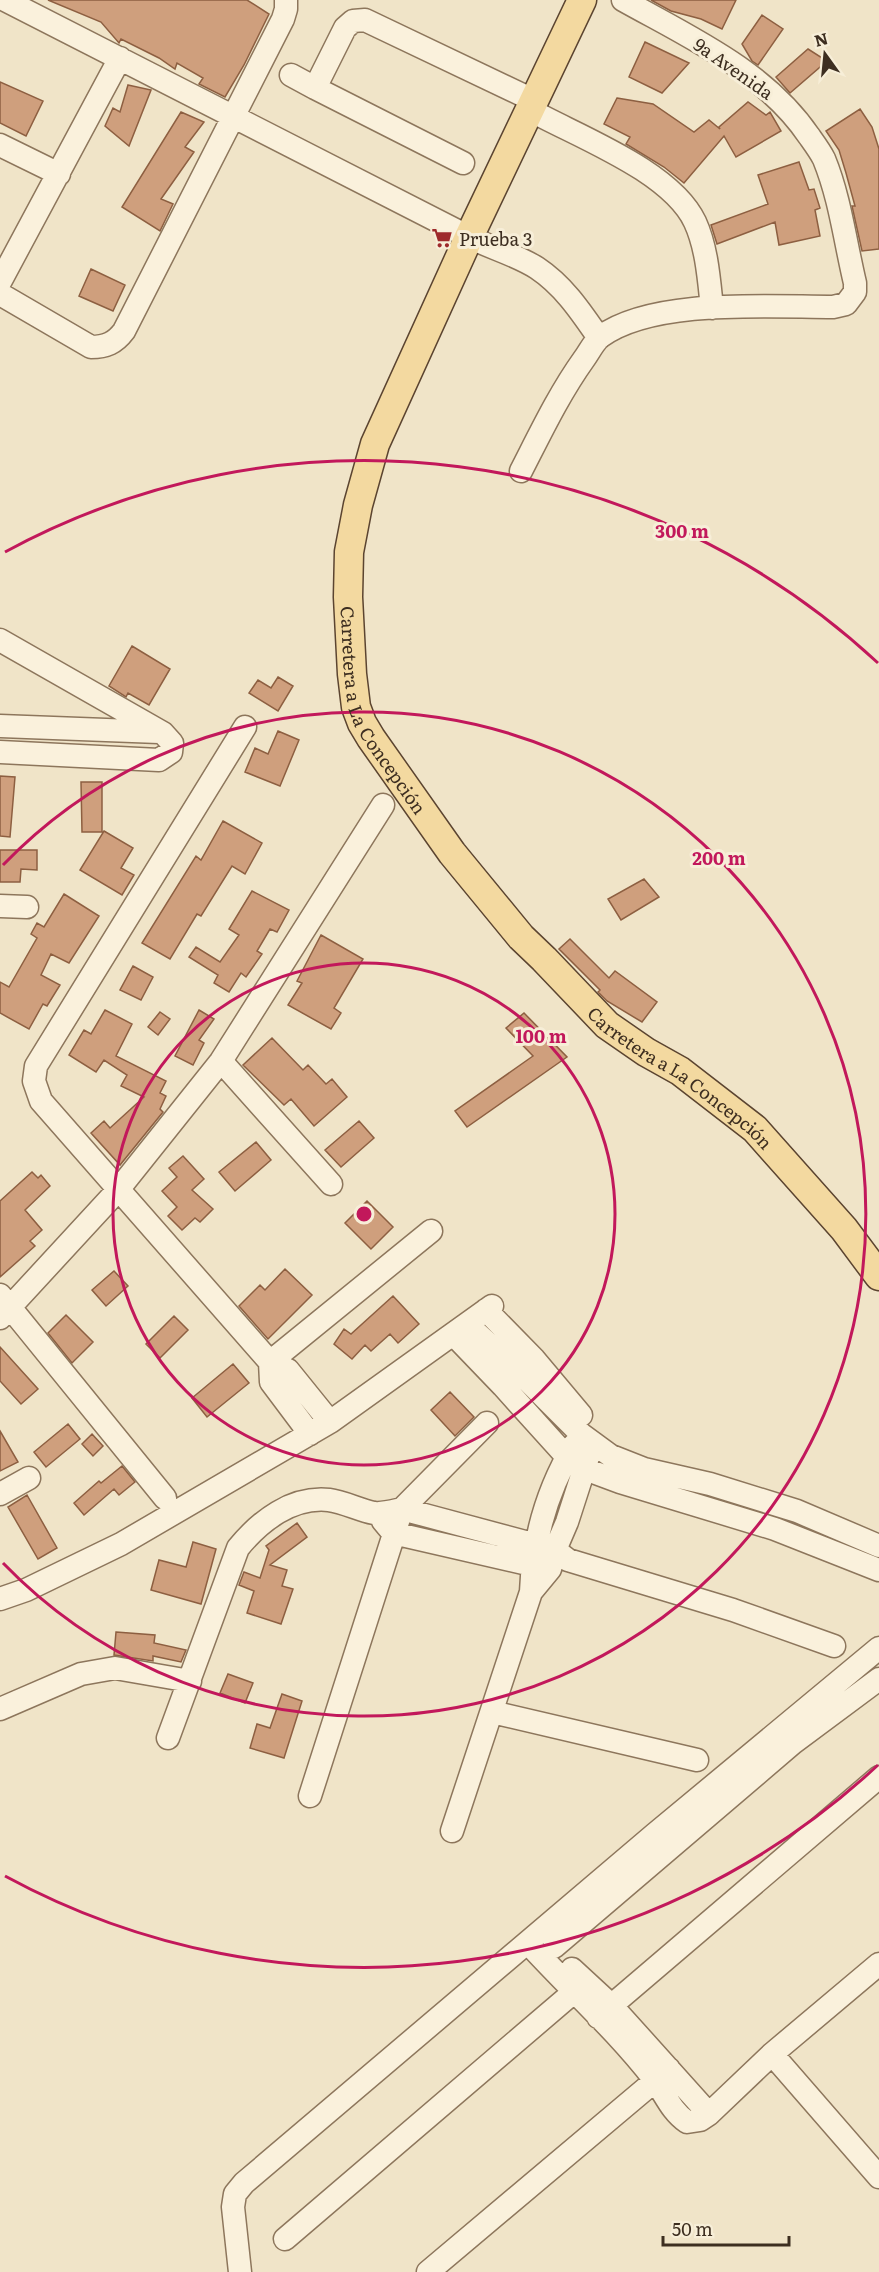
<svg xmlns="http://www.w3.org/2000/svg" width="879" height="2272" viewBox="0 0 879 2272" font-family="Literata,serif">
<rect width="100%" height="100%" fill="#f0e4c8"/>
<path fill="#cf9f7d" stroke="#8d5f41" stroke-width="1.5" d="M48 0H247L269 14 244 65 225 97 199 84 203 78 177 63 175 69 159 58 121 39 119 43 101 22Z
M651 0H736L722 29 701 19 671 11Z
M762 15 783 29 758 65 752 61 742 44Z
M645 42 689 63 662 93 629 77Z
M808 49 827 61 790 93 776 77Z
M0 82 43 101 26 136 0 123Z
M128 85 151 90 129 146 105 126 113 108 120 112Z
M617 98 653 104 694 132 709 120 720 129 719 127 748 102 766 115 770 112 781 131 736 157 724 136 684 183 664 167 626 144 630 137 604 124Z
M860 109 872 127 879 149V249L862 251 852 206H855L846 173 839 150 826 131Z
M181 112 204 122 185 147 194 152 161 199 173 204 160 231 122 207Z
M799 162 809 190 814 189 820 208 815 210 820 236 779 245 775 222 717 244 711 225 768 204 758 175Z
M91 269 125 285 113 311 79 296Z
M132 646 170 669 149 705 128 693 126 697 109 686Z
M278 677 293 686 278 711 249 693 258 680 271 688Z
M278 731 299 740 280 786 245 772 255 748 268 754Z
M0 776 15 777 10 837 0 836Z
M81 782H102V832H82Z
M223 821 262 843 245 874 232 866 201 916 197 914 170 959 142 943 196 856 201 860Z
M104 831 133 848 121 868 134 875 122 895 80 870Z
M0 850H37V870L21 869 20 882H0Z
M644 879 659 897 621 920 608 899Z
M252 891 289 910 277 932 270 929 257 951 262 954 246 977 241 973 229 992 214 983 218 975 189 957 196 947 220 962 239 935 229 929Z
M64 894 99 916 69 963 51 954 41 975 60 985 47 1006 43 1004 29 1029 0 1013V982L9 987 37 938 31 934 37 923 44 927Z
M321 935 363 959 334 1008 341 1013 331 1029 288 1005 302 983 297 981Z
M570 939 609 978 615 971 657 1002 642 1022 607 1001 598 992 600 990 559 949Z
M133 966 153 977 141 1000 120 990Z
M105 1010 132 1024 116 1056 166 1081 160 1093 166 1096 160 1109 163 1112 120 1165 91 1133 104 1121 110 1128 144 1097 121 1086 127 1075 104 1060 96 1072 69 1055 84 1030 91 1034Z
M199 1010 214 1019 199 1040 204 1043 193 1065 175 1056Z
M160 1012 170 1019 158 1035 148 1027Z
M524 1013 567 1057 467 1127 455 1111 533 1056 506 1028Z
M272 1038 303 1070 308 1065 326 1084 332 1079 347 1097 314 1126 291 1099 284 1105 243 1065Z
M359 1121 374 1138 341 1167 325 1150Z
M256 1142 271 1160 235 1191 219 1172Z
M183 1156 204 1179 192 1190 213 1209 200 1222 195 1218 182 1230 168 1216 177 1207 162 1191 177 1177 169 1168Z
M32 1172 38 1178 41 1175 50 1186 25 1210 42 1230 30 1241 35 1246 0 1277V1201Z
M367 1201 393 1227 371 1249 345 1223Z
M285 1269 312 1295 268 1339 239 1306 260 1285 265 1290Z
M114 1271 128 1286 106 1306 92 1290Z
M393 1296 419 1324 398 1343 390 1334 371 1351 365 1345 352 1359 334 1344 344 1329 351 1334Z
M66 1315 93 1342 72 1363 48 1333Z
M174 1316 188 1330 160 1358 146 1344Z
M0 1347 38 1389 21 1404 0 1381Z
M233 1364 249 1383 207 1417 192 1398Z
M450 1392 474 1417 455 1436 431 1410Z
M68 1424 80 1439 46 1467 34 1452Z
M0 1431 18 1462 0 1471Z
M92 1434 103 1446 93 1456 82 1444Z
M122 1466 135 1482 119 1495 114 1489 84 1515 74 1503 99 1481 101 1483Z
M27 1495 57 1548 38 1559 8 1507Z
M297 1523 307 1537 270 1565 287 1570 282 1586 293 1589 281 1624 247 1613 254 1591 239 1585 244 1572 260 1578 269 1550 266 1546Z
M193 1542 216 1549 201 1604 151 1590 159 1560 186 1567Z
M116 1632 155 1635 154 1643 186 1650 181 1662 153 1656V1661L114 1655Z
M228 1674 253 1683 245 1703 220 1693Z
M282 1694 302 1701 284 1758 250 1748 257 1724 270 1728Z"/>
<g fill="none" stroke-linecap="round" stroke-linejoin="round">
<g stroke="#8d765c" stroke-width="25">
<path id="minor" d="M5 0 469 237C491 248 517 255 537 268 564 286 581 312 599 338
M291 75 315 88
M530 110C579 137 671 171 695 222 707 248 709 280 712 308
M0 145 59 174
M463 163 315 88 345 28 353 21 365 20 535 101
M0 282 120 58
M0 294 91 347C106 347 115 343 124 331L283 19 286 9V0
M521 471C541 432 559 394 584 359 589 352 594 342 600 337 653 298 769 307 833 307L846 304 855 292V283C845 241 840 198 824 159 820 151 814 143 809 136 765 71 689 37 623 0
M0 640 163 733 172 743 171 752 159 760 0 752
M0 726 159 732
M245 727 36 1066 34 1081 41 1101 270 1362 288 1370 330 1422
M0 906 27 907
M221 1061 331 1184
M0 1295 165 1498
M486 1310 534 1359 581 1415
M0 1318 118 1190 221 1061 383 805
M468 1325 520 1373 581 1434 611 1456 644 1469 710 1484 797 1511 879 1546
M454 1335 503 1386 567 1457 585 1469 620 1482 775 1529 879 1570
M270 1362 431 1231
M270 1362 271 1382 310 1434
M0 1494 29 1478
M383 1521 393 1533 545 1568
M531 1592 550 1569 555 1550 567 1522 589 1454
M0 1599 26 1590 121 1544 330 1422 492 1306
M0 1709 81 1674 115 1668 190 1681
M492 1712 697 1760
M168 1738 238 1548C260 1521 292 1496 329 1500 344 1502 359 1510 374 1513 383 1514 393 1511 402 1509L555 1550 568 1560 733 1610 834 1646
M310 1796 402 1509 487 1423
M452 1831 531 1592C533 1540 547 1490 574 1445
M528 1943C569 1988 616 2030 654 2079 665 2094 671 2111 687 2122L700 2120 709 2114 772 2054 879 1964
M554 1947 793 1743 879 1679
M572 1969 611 2005 709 2114
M598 2017 879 1777
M772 2054 879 2177
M285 2239 575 1991
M240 2272 233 2207 235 2194 244 2183 655 1834 879 1648
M428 2272 669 2069"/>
</g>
<g stroke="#5b4430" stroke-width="31">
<g id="major">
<path id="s1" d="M582 0 469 237 375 444 358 505 349 552 348 597 352 674 356 707 362 723 371 738 452 853 521 937 544 959 607 1025 646 1052 680 1071 755 1129 844 1229 879 1276"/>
</g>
</g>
<use href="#minor" stroke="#faf1dc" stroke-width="22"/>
<use href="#major" stroke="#f3d9a0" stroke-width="28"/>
</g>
<g fill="none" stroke="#c2185b" stroke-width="3">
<circle cx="364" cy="1214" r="251"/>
<path d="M3 865A502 502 0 1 1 3 1563"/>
<path d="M878 1765A753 753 0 0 1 5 1876M5 552A753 753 0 0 1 878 663"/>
</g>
<defs>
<g id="supermarket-bare" transform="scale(1.62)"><path d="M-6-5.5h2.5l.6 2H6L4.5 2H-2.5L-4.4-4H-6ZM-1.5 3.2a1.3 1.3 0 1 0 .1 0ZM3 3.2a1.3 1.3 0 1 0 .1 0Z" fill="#9e2a2b" stroke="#f7eed8" stroke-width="2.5" paint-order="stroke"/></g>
</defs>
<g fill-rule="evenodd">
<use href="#supermarket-bare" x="442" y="238"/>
</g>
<g text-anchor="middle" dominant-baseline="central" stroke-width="6" stroke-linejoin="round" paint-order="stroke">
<g font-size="18" fill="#3d2e20" stroke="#f7eed8">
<text transform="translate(734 68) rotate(35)">9a Avenida</text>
<text stroke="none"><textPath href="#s1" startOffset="768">Carretera a La Concepción</textPath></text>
<text stroke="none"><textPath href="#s1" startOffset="1254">Carretera a La Concepción</textPath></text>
</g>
<g font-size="18" fill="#3d2e20" stroke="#f7eed8" text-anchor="start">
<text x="459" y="238">Prueba 3</text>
</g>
</g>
<circle cx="364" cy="1214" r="9" fill="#c2185b" stroke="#f7eed8" stroke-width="3"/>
<g font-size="18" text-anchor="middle" font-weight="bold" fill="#c2185b" stroke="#f7eed8" stroke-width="6" stroke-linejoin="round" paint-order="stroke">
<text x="682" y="538">300 m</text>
<text x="719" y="865">200 m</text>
<text x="541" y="1043">100 m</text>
</g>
<g transform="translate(825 54) rotate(345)" stroke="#f7eed8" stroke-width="4.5" paint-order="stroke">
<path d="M0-4.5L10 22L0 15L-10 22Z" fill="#3d2e20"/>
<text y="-9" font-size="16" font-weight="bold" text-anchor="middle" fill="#3d2e20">N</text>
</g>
<path d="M663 2236v9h126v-9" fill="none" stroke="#3d2e20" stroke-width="3"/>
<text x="672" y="2236" font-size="18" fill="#3d2e20" stroke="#f7eed8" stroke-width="4.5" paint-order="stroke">50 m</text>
</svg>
